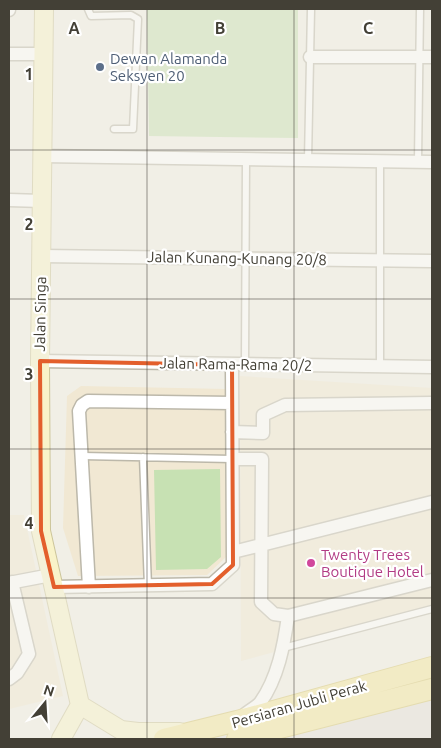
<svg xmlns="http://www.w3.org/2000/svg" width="441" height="748" viewBox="0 0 441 748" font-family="Ubuntu,sans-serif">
<rect width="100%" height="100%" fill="#f1efe6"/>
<path fill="#f1e8d3" d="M240 376 432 388V609L241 661Z
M81 386 226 389V557L207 575 78 576 63 528 67 396Z
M9 515H24L63 696 9 709Z"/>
<path fill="#e4e1db" d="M432 679V739H198Z"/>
<path fill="#c7e1b3" d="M147 9H298V138L149 136Z
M220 469 221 557 207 569 156 570 154 470Z"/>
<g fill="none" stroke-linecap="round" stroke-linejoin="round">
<g stroke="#bcb8aa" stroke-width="9">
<path id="lane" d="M88 9 91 16 131 15 138 19 133 129H114
M308 160 311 9
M418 161 420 9
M245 365 246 159
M380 366V161
M82 456 232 459
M143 457 148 586
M283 648 432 609"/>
</g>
<g stroke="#bcb8aa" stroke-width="15">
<path id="street" d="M9 10V9
M9 54H43
M310 57H432
M42 156 432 162
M9 200 42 201
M41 256 432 261
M40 361 432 367
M232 432 263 433V415L285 405 432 403
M232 459H262L261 602 274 614 288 616 432 580
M233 552 432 502
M9 583 51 575
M54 587 212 584 233 565 232 365
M89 587 79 411 82 405 88 401 232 403
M9 679 17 673 29 654 12 582
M244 715C249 711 256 707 260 703 278 678 284 645 288 616"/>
</g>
<g stroke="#ccc59a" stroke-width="20">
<path id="secondary" d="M44 9 40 361 41 531 80 705
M80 705 121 730 138 732H180
M61 739 80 705"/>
</g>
<g stroke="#d6c56f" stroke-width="22">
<path id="primary" d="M164 739 237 721 432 667
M237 739 432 689"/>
</g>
<use href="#lane" stroke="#fff" stroke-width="6"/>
<use href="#street" stroke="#fff" stroke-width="12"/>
<use href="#secondary" stroke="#f9f3c9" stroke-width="18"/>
<use href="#primary" stroke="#f3e69d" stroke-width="20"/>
</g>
<path d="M0 0H441V748H0ZM40 361 232 365 233 565 212 584 54 587 41 531Z" fill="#f1efe6" fill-opacity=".55" fill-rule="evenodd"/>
<path fill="none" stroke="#e35f2c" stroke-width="4" stroke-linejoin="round" d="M40 361 232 365 233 565 212 584 54 587 41 531Z"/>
<path fill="none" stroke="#434036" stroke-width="1" stroke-opacity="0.55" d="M147 9V739M294 9V739M9 150H432M9 299H432M9 449H432M9 598H432"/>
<circle fill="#5c6f8a" stroke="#fff" stroke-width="2" cx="100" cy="67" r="5"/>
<circle fill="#d1479c" stroke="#fff" stroke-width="2" cx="311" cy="563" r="5"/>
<g text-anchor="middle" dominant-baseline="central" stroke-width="4.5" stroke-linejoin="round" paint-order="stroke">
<g font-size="15" fill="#4e5e75" stroke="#fff" text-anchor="start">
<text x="110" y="58">Dewan Alamanda<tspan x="110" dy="17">Seksyen 20</tspan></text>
</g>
<g font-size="15" fill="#434036" stroke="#fff">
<text transform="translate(237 258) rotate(1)">Jalan Kunang-Kunang 20/8</text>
<text transform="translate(40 314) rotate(-89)">Jalan Singa</text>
<text transform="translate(236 364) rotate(1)">Jalan Rama-Rama 20/2</text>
<text transform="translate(299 704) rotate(-16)">Persiaran Jubli Perak</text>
</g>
<g font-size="15" fill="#b23c85" stroke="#fff" text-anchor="start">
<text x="321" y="554">Twenty Trees<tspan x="321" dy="17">Boutique Hotel</tspan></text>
</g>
</g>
<g font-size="16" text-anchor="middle" font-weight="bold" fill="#434036" stroke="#fff" stroke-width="4.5" stroke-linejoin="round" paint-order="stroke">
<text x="74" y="34">A</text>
<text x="220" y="34">B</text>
<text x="368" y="34">C</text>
<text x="29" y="80">1</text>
<text x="29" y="230">2</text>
<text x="29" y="380">3</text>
<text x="29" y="529">4</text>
</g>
<rect width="441" height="748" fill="none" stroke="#434036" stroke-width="20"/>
<g transform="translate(45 703) rotate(18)" stroke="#ffffff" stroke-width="4" paint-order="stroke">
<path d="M0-4L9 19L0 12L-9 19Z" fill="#434036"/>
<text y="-8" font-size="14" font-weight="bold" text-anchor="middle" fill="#434036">N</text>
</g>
</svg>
